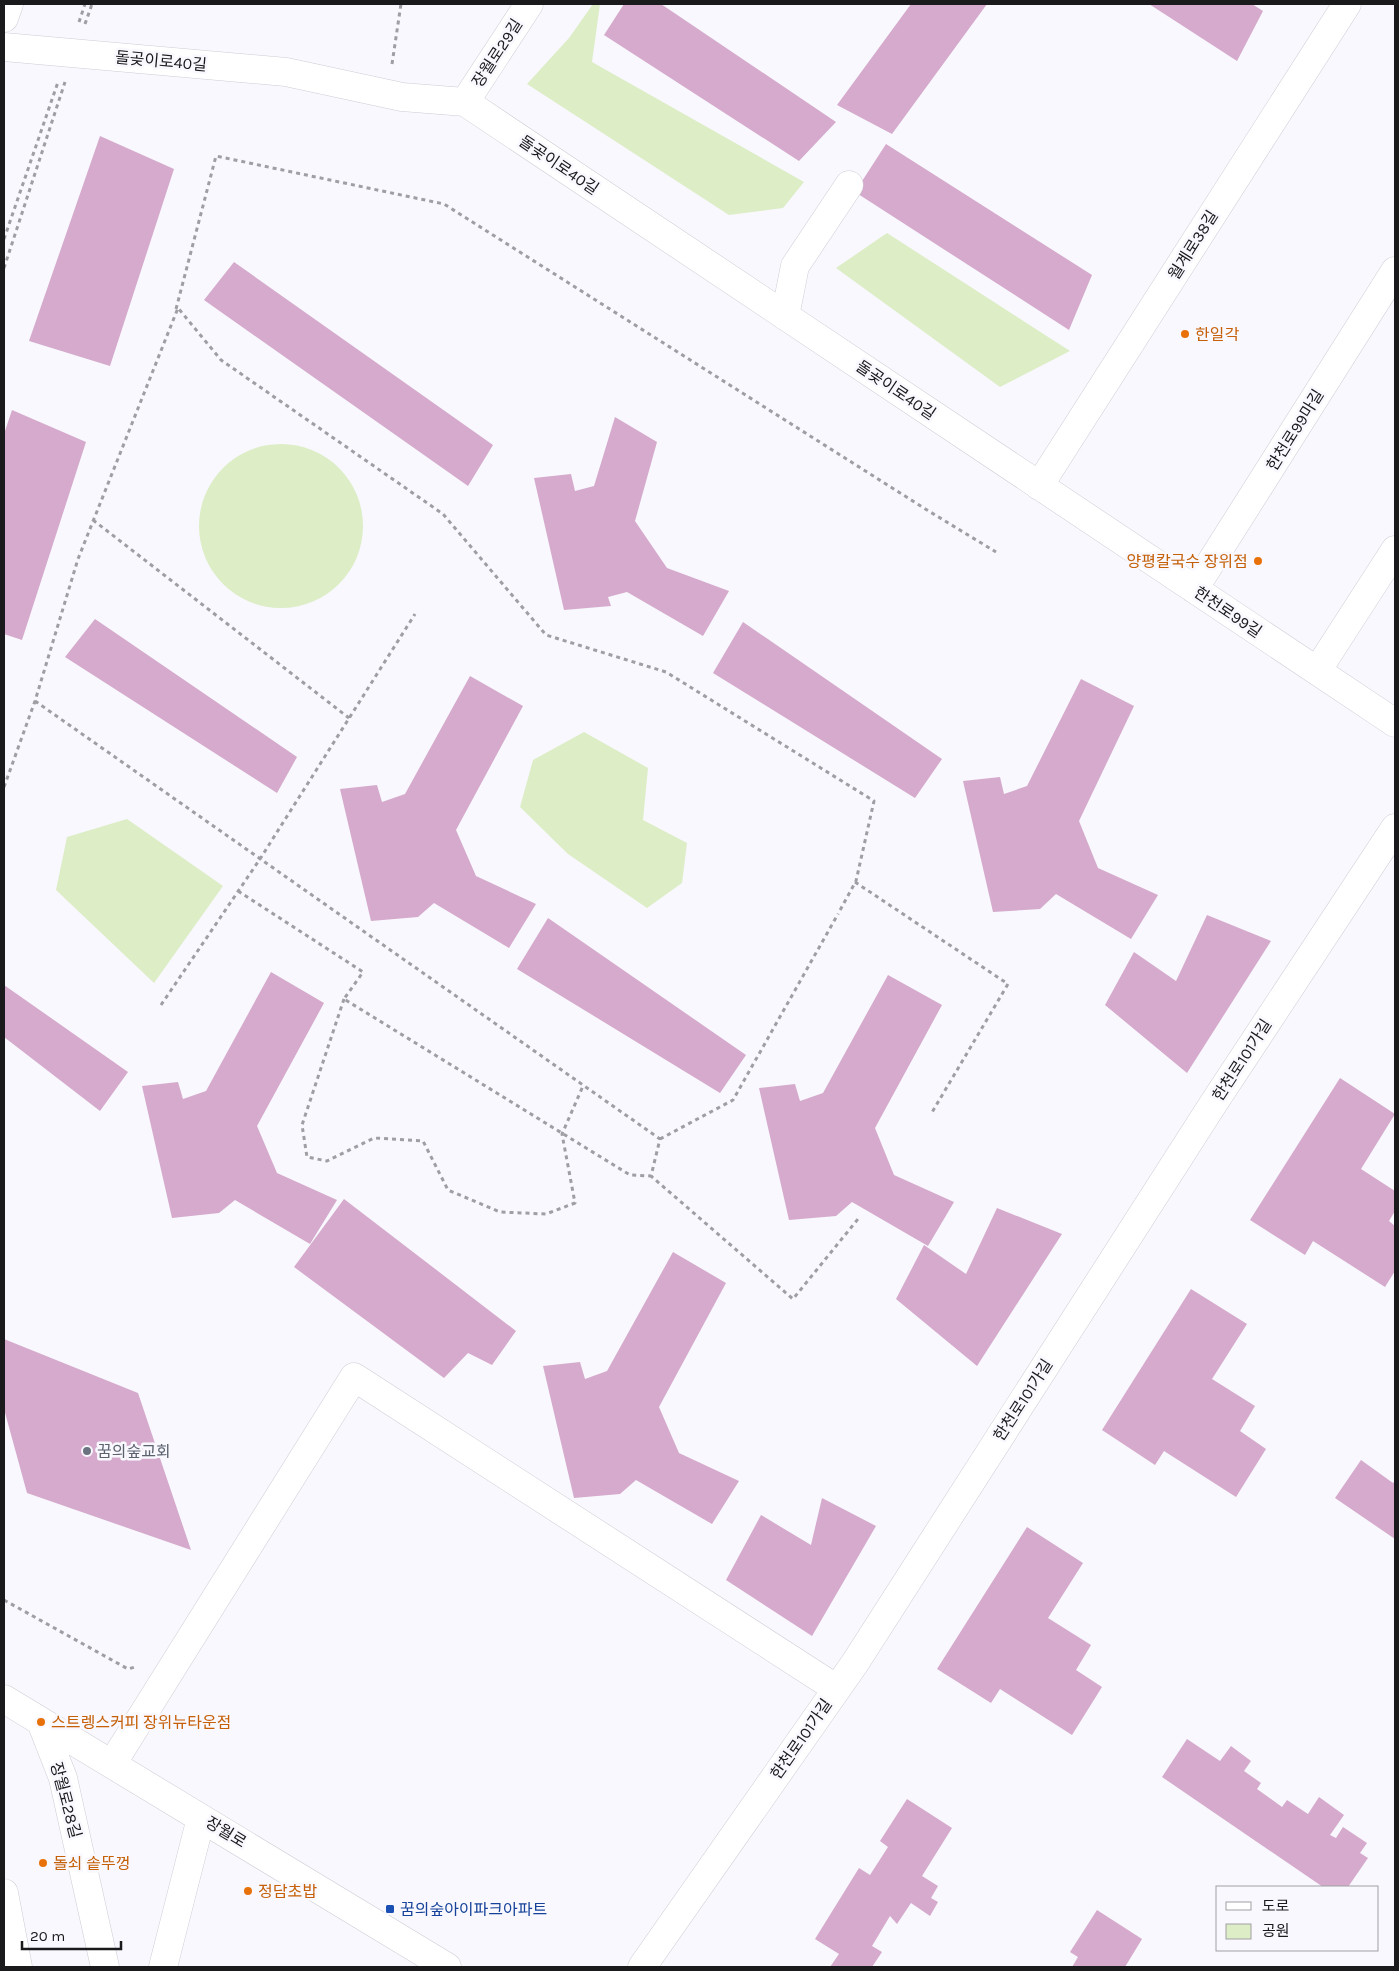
<svg xmlns="http://www.w3.org/2000/svg" width="1399" height="1971" viewBox="0 0 1399 1971" font-family="Karla,'Noto Sans KR',sans-serif">
<rect width="100%" height="100%" fill="#f8f8fe"/>
<path fill="#ddedc6" d="M593 4H600L592 62 804 182 783 208 729 215 527 84 569 38Z
M887 233 1070 351 1000 387 836 268Z
M199 526a82 82 0 1 1 164 0a82 82 0 1 1-164 0Z
M584 732 648 768 643 820 687 843 682 883 647 908 568 854 520 807 533 760Z
M127 819 223 886 154 983 56 890 67 837Z"/>
<path fill="#d5aacc" d="M624 4H661L836 122 799 161 604 35Z
M911 4H987L892 134 837 105Z
M1149 4H1252L1263 11 1237 61Z
M100 136 174 169 110 366 29 341Z
M886 144 1092 275 1069 330 855 192Z
M234 262 493 445 468 486 204 300Z
M12 410 86 442 22 640 4 634V434Z
M615 417 657 442 635 521 667 568 729 591 703 636 627 592 608 597 611 606 564 610 534 478 571 474 575 491 594 486Z
M95 619 297 757 277 793 65 657Z
M743 622 942 759 915 798 713 673Z
M470 676 523 706 456 830 476 876 536 904 509 948 434 903 418 917 371 921 340 789 377 785 382 802 405 794Z
M1081 679 1134 706 1079 821 1098 868 1158 895 1131 939 1056 894 1040 909 993 912 963 781 1000 777 1004 794 1027 786Z
M1207 915 1271 941 1187 1073 1105 1005 1134 952 1176 981Z
M548 918 746 1055 720 1093 517 969Z
M271 972 324 1003 257 1126 277 1173 337 1200 310 1244 235 1200 219 1213 172 1218 142 1086 178 1082 183 1099 206 1091Z
M888 975 942 1005 875 1128 894 1175 954 1202 928 1246 852 1202 836 1216 789 1220 759 1088 795 1084 800 1101 823 1093Z
M4 985 128 1072 100 1111 4 1037Z
M1340 1078 1395 1114 1361 1169 1395 1191V1211L1389 1221 1395 1226V1271L1385 1287 1313 1241 1305 1255 1250 1220Z
M344 1199 516 1331 492 1365 468 1353 444 1378 294 1267Z
M997 1208 1062 1234 977 1366 896 1299 924 1245 966 1274Z
M673 1252 726 1283 659 1407 679 1453 739 1481 712 1524 636 1480 620 1494 574 1498 543 1366 580 1362 585 1379 607 1371Z
M1191 1289 1247 1324 1212 1379 1255 1406 1240 1431 1266 1449 1236 1497 1164 1451 1155 1465 1102 1430Z
M4 1339 138 1393 191 1550 27 1493 4 1409Z
M1361 1460 1393 1483 1395 1480V1539L1335 1498Z
M822 1498 876 1526 812 1636 726 1580 761 1515 811 1545Z
M1027 1527 1083 1563 1048 1618 1091 1645 1076 1670 1102 1687 1072 1735 1000 1689 991 1703 937 1669Z
M1187 1739 1220 1761 1231 1746 1251 1761 1244 1771 1261 1783 1257 1789 1282 1807 1287 1800 1308 1814 1319 1797 1344 1815 1330 1835 1336 1838 1343 1827 1367 1843 1360 1853 1368 1858 1348 1887H1323L1162 1777Z
M907 1799 952 1828 922 1876 938 1886 931 1898 938 1902 930 1916 911 1903 897 1924 890 1916 872 1946 882 1952 872 1967H830L839 1954 815 1939 859 1868 870 1875 888 1847 880 1841Z
M1097 1910 1142 1939 1125 1967H1072L1078 1957 1070 1952Z"/>
<g fill="none" stroke-linecap="round" stroke-linejoin="round">
<g stroke="#cdced5" stroke-width="29">
<path id="minor" d="M4 47 286 72 402 97 465 102 1395 723
M465 102 529 4
M785 316 795 266 849 185
M1039 486 1347 4
M1194 589 1395 271
M1317 671 1395 550
M4 1699 447 1967
M41 1722 63 1778 105 1967
M112 1764 354 1377 837 1689
M4 1893 18 1967
M163 1967 201 1818
M642 1967 855 1663 1215 1101 1395 828"/>
</g>
<g stroke="#cdced5" stroke-width="29">
<path id="major" d="M4 18 9 4"/>
</g>
<path stroke="#9e9ea3" stroke-width="3" stroke-dasharray="4 4" stroke-linecap="butt" d="M79 22 85 4
M85 24 92 4
M392 64 401 4
M4 239 58 82
M4 268 65 82
M176 309 216 156 444 204 927 510 996 552
M93 520 349 718
M35 701 660 1139 651 1176 793 1299 858 1219
M4 787 35 701 78 559 178 308 221 360 443 514 546 635 666 672 874 801 856 881 838 914
M855 882 1008 984 931 1114
M238 891 363 972 344 999 630 1175 651 1176
M344 999 302 1125 307 1157 327 1161 374 1138 423 1141 448 1190 500 1212 546 1214 575 1203 562 1134 583 1086
M161 1005 260 859 415 614
M660 1139 733 1100 838 914
M4 1600 128 1669 135 1667"/>
<use href="#minor" stroke="#fff" stroke-width="28"/>
<use href="#major" stroke="#fff" stroke-width="28"/>
</g>
<g fill="#e8710a" stroke="#f8f8fe" stroke-width="2">
<circle cx="1185" cy="334" r="5"/>
<circle cx="1258" cy="561" r="5"/>
<circle cx="41" cy="1722" r="5"/>
<circle cx="43" cy="1863" r="5"/>
<circle cx="248" cy="1891" r="5"/>
</g>
<circle fill="#6b7280" stroke="#f8f8fe" stroke-width="2" cx="87" cy="1451" r="5"/>
<rect fill="#1a4fb4" stroke="#f8f8fe" stroke-width="2" x="385" y="1904" width="10" height="10" rx="2.5"/>
<g text-anchor="middle" dominant-baseline="central" stroke-width="5" stroke-linejoin="round" paint-order="stroke">
<g font-size="16" fill="#1a1a1c" stroke="#f8f8fe">
<text transform="translate(497 53) rotate(-57)">장월로29길</text>
<text transform="translate(161 61) rotate(5)">돌곶이로40길</text>
<text transform="translate(559 165) rotate(34)">돌곶이로40길</text>
<text transform="translate(1193 245) rotate(-58)">월계로38길</text>
<text transform="translate(896 390) rotate(34)">돌곶이로40길</text>
<text transform="translate(1295 430) rotate(-58)">한천로99마길</text>
<text transform="translate(1228 612) rotate(34)">한천로99길</text>
<text transform="translate(1242 1060) rotate(-57)">한천로101가길</text>
<text transform="translate(1023 1400) rotate(-57)">한천로101가길</text>
<text transform="translate(801 1739) rotate(-55)">한천로101가길</text>
<text transform="translate(66 1800) rotate(75)">장월로28길</text>
<text transform="translate(226 1832) rotate(31)">장월로</text>
</g>
<g font-size="16" fill="#c56008" stroke="#f8f8fe" text-anchor="start">
<text x="1195" y="334">한일각</text>
<text x="1248" y="561" text-anchor="end">양평칼국수 장위점</text>
<text x="51" y="1722">스트렝스커피 장위뉴타운점</text>
<text x="53" y="1863">돌쇠 솥뚜껑</text>
<text x="258" y="1891">정담초밥</text>
</g>
<g font-size="16" fill="#5b616d" stroke="#f8f8fe" text-anchor="start">
<text x="97" y="1451">꿈의숲교회</text>
</g>
<g font-size="16" fill="#164399" stroke="#f8f8fe" text-anchor="start">
<text x="400" y="1909">꿈의숲아이파크아파트</text>
</g>
</g>
<rect width="1399" height="1971" fill="none" stroke="#1a1a1c" stroke-width="10"/>
<rect x="1216" y="1886" width="162" height="65" fill="#f8f8fe" stroke="#9f9fa4"/>
<rect x="1226" y="1902" width="25" height="8" fill="#ffffff" stroke="#9f9fa4"/>
<text x="1262" y="1911" font-size="15" fill="#1a1a1c">도로</text>
<rect x="1226" y="1924" width="25" height="15" fill="#ddedc6" stroke="#9f9fa4"/>
<text x="1262" y="1936" font-size="15" fill="#1a1a1c">공원</text>
<path d="M22 1941v8h99v-8" fill="none" stroke="#1a1a1c" stroke-width="2.5"/>
<text x="30" y="1941" font-size="15" fill="#1a1a1c" stroke="#f8f8fe" stroke-width="4" paint-order="stroke">20 m</text>
</svg>
